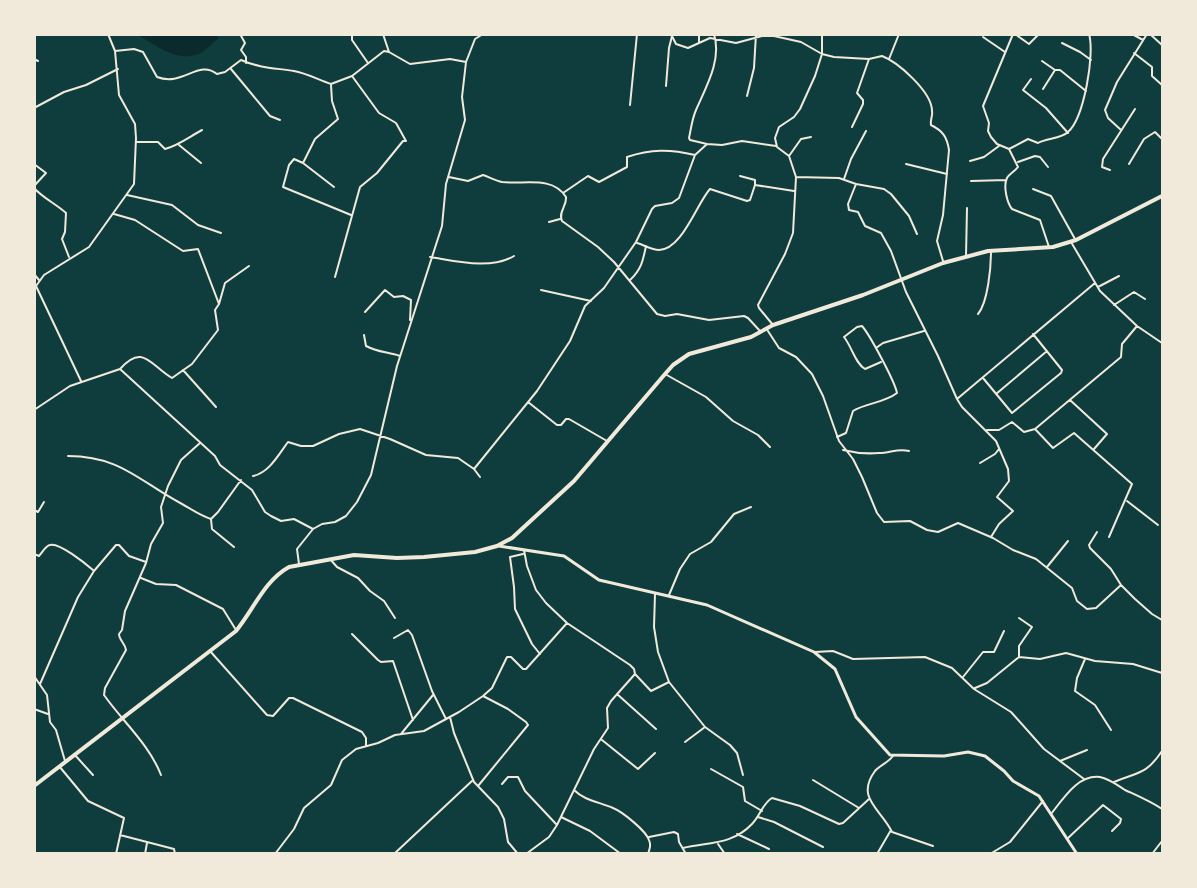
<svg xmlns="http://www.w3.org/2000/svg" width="1197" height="888" viewBox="0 0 1197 888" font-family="Barlow,sans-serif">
<rect width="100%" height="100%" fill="#0f3d3e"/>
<path fill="#0a2a2b" d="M214 34 219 38C214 42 209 47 204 51 183 66 156 46 138 35Z"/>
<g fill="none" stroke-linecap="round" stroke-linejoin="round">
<path stroke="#f1e9da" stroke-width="2" d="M240 34 245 43 241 50 246 57V63
M352 34V40L368 63
M383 34 389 52
M671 34 676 44 688 48 710 38 736 43 762 36H774L801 42 822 54 834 57 869 59 882 56C898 62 932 92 932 111 933 116 930 119 931 125 943 131 947 137 949 150L943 215 937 241 943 261
M699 34V42
M1013 34 983 106 989 123 988 131 991 137 997 144 1009 149 1028 139 1038 143C1047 138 1061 139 1068 132 1084 118 1095 54 1089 34
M1015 34 1029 44 1039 34
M1132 34 1143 40
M1150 34 1162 45
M983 37 1005 52
M1062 43 1080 52 1091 60
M115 51 134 49 143 52 157 77C183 87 198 59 217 74L225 72 241 60C259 68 275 68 294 71 306 73 319 80 331 84L352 76 384 51 389 52 410 64 450 59 466 62
M1134 53 1152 67V76L1162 85
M34 59 38 61
M889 59 899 34
M1042 61 1055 70H1060L1086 91
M231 69 270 116 280 120
M1031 79 1023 90 1046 108 1068 133
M666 86 669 48 672 36
M1043 89 1055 70
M747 96 754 68 756 34
M630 105 637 34
M34 108 64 92 86 85 118 69
M852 127 863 104V100L857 93 869 59
M1121 130 1108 118 1105 110 1117 82 1147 34
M136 142H158L165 149C179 145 189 137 202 130
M707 144 690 140 689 138C691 129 692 119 696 110 706 87 722 60 714 34
M179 145 201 163
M1009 149 1018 167C1015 171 1009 174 1007 178 1003 186 1007 203 1012 209L1040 220 1049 247
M789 156 801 139 811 137
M970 161 984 157 999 146
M1018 162 1035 156 1040 157 1048 167
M303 163 315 139 338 119 332 101 331 85
M34 164 46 173 34 186
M906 164 947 174
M1129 164 1144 139 1155 132 1162 139
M1110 170 1102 167 1103 159 1135 109
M740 176 755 180V185
M449 177 468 181 483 175C489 177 496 181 502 182 523 185 552 175 566 197 567 206 558 212 562 221L598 247 614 262 657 314 665 316 677 314 709 320 744 316 748 318 760 331
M796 177 839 178 856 184 884 189 891 194 909 216 917 234
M844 179 851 159 866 131
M971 181 1006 180
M856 184 848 204 849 210 858 212 865 226 881 233 891 251 906 292 938 356 957 399 962 407 996 441 1008 469 1009 481 997 497 1013 511 999 524 991 537
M334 187 303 163 294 159 289 165 283 187 351 215
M34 188C43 198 56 204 66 213L65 232 62 239 69 257
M1033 189 1051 196 1075 239
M563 193 588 176 599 182 627 167V157C651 149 670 149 695 155
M127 195 172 205 198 225 221 233
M114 214 135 220 183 251 198 249 219 304
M549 222 560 219
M1071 242 1100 291 1137 326 1162 343
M637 243C644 245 652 250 659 250 682 250 697 203 710 189L747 201 750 200 755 185 794 191
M966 256 967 208
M430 257C456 261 490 270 514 256
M34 274 39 280
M335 277 360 187 377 173 403 141H406L396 123 379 113 352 76
M630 280C641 270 643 261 646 246
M1098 287 1119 276
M541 290 591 301
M1114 305 1134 292 1145 299
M365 312 385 290 394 297 403 296 411 300 410 320
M978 314C988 302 991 267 991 251
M773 325 759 308 758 305 785 254 793 233 796 177 789 156 777 147 775 138 779 127 794 117 800 109 815 76 822 54V34
M766 328 779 348 796 357 812 374 823 396 839 441 853 459 862 477 877 513 884 522 910 521 927 530 938 532 958 523 993 538 1013 550 1036 559 1072 588 1077 601 1087 609 1096 608 1121 585
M364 335 366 346C377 352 388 352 400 356
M876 348 883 343 924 331
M120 369C143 343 150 365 172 378L192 364 218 330 215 310 219 304 225 283 249 266
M183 370 216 407
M665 374 706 397 733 421 758 435 770 447
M983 378 1012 413 1061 373 1062 370 1033 334
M81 381 36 286 44 275 89 247 134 184 136 138 135 124 119 95 115 51 108 34
M996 394 1047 351
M957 399 1095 283
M1070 400 1107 434 1094 449
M528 402 557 425H561L566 419H569L607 441
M34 410 70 386 120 369 215 456 220 465 252 490 265 512 271 516 281 521 294 519 313 529
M34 418 35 410
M1035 429 1053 448 1074 433 1132 484 1109 537
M987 430H999L1012 422 1024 432 1035 429 1121 357 1122 344 1137 326
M837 437 846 433 853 411C866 403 884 403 897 393 895 382 870 335 862 326L857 327 844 337C852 347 855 363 865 369L881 362
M34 450V455
M843 450C855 453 867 454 879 453 890 453 898 448 909 451
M68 456C120 456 139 481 182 504 191 509 201 516 211 519
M980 463 995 454 999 449
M474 469 537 391 570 341 585 306 604 288 636 242 652 209 655 206 672 203 679 198 695 155 707 144 722 145 742 141 776 146
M253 476C269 473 279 454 288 442L301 446H313L339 434 360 429 390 439 426 455 458 458 474 469 480 477
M1127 501 1158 525
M34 510 38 512 44 502
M1097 532 1089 545 1090 548 1111 569 1121 585 1135 599 1152 614 1162 620
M234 547 212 529 211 519 218 512 241 480
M524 550 527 566 536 590 546 603 567 623 630 665 634 669 635 674 611 701 607 708 608 728 594 749 557 825 549 837 526 854
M34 554 39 556C42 553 46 545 50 545 59 542 86 564 93 570
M523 554 510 557 514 587 515 609 532 644 540 654
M330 559 337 567 358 578 370 591 384 601 395 618
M299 564 297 549 313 529 322 524 335 522 346 516 357 502 371 475 397 366 442 226 446 184 465 120 462 97 466 62 475 39 483 34
M1047 567 1068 541
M141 578 156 584 176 585 223 609 236 630
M655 594 654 627 658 652 669 682 705 727 730 745 737 753 743 775
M669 595 680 569 690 554 711 542 734 514 751 507
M352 634 378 660 381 662 393 661 413 720
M394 638 408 630 412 635 432 691 446 719
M210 651 267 715 273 716 289 698H293L362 732 366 738V745
M815 652 833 651 853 659 925 657 952 668 974 689 1011 712 1044 749 1084 779
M1019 657V646L1032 627 1019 618
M1085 659 1077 678 1075 691 1095 705 1111 730
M635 674 651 691 669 682
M34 676 47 695 50 722 56 730 65 761
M963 677 983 652H994L1004 631
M40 684 78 597 94 571 116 545H119L129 556 146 562
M975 688 987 683 1019 657 1040 659 1066 653 1095 661 1133 664 1162 673
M617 694 656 729
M34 709 48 714
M450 717 454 733 474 782 498 807 504 819 508 842 518 854
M401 734 433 695
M602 740 638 769 655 753
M685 742 705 727
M74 754 93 775
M893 756C888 763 880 765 875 771 855 798 881 809 892 832L933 846
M1060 761 1087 750
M59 766 88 801 124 818 116 854
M711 769 743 787 745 801 762 811
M161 775C149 744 123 722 104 695L105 688 126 650C125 643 119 640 119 634L122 630 125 611 146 563 151 544 163 523 161 507 168 486 181 460 200 443
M813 780 859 808
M1114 782C1138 772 1146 775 1162 751
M502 784 508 777H518L525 791 557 825
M478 786 528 725 526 722 508 709 483 696
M574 790C585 801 600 802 613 808 623 812 646 831 649 840 651 845 650 848 648 854
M1051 814C1063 799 1078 774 1100 777 1110 779 1117 785 1125 790 1138 796 1150 801 1162 809
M561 817 590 831 621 854
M758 817 774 822 823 847
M737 834 769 849
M120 835 174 849 175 854
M649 837 674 832 678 834 679 842 686 854
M1067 839 1103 805 1121 819 1120 823 1112 831
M718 844 725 854
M683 848C709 842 732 845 752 824 760 816 763 803 772 798L800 806 839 824 843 823 869 799
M145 854 147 843
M275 854 294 829 304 808 331 785 342 760 356 749 378 743 395 735 424 731 459 712 483 696 492 688 507 657H511L523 669H526L567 623
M394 854 473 780
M877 854 891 830
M990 854 1010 842 1043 801
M1152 854 1162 841"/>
<path stroke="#f1e9da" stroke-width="3" d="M499 546 564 556 599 580 707 605 814 652 835 669 856 717 890 755 944 756 968 752 985 756 1004 771 1013 781 1039 796 1077 854"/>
<path stroke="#f1e9da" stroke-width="4" d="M34 786 236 631C254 609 264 581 289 567L354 555 397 558 424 557 475 552 497 546 512 538 574 481 665 374 673 365 689 354 751 337 773 325 863 295 943 263 988 251 1053 247 1076 240 1162 196"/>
</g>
<rect width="1197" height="888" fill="none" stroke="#f1e9da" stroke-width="72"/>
</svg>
